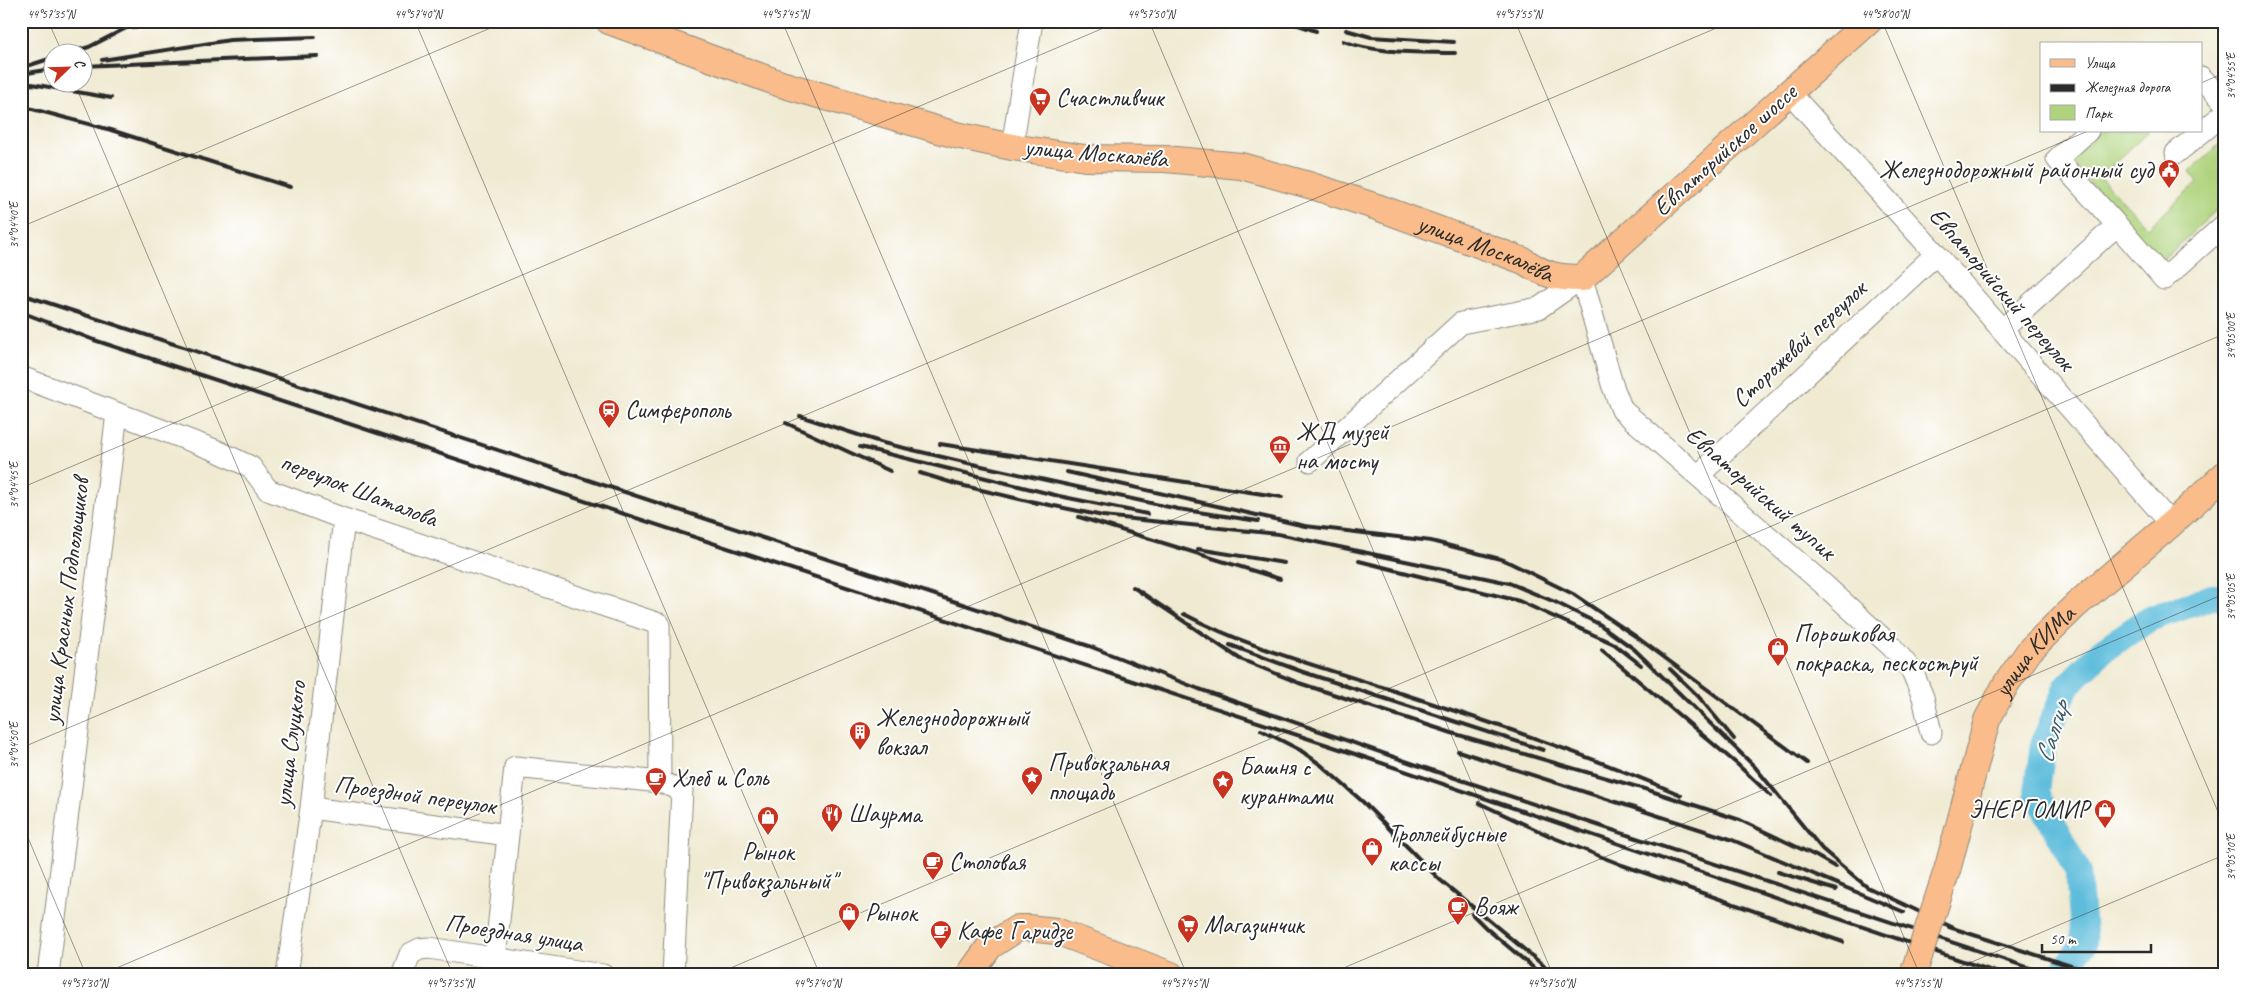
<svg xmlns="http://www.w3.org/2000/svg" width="2245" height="996" viewBox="0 0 2245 996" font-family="Caveat,sans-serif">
<rect width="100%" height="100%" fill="#fff"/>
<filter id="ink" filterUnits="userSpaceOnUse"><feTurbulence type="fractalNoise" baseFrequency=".02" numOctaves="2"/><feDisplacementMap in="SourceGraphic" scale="10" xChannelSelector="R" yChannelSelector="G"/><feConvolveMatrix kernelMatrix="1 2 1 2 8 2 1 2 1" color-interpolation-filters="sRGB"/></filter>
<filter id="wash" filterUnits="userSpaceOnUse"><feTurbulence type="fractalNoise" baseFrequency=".0096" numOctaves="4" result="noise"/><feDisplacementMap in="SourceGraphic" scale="20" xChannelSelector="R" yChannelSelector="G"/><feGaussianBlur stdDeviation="1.12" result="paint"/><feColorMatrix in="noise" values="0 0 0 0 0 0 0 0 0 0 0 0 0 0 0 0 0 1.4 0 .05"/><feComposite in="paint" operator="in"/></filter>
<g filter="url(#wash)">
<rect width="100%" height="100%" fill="#f0ead2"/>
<path fill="#aed37c" stroke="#6c7f54" d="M2100 131H2149L2100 177 2148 228 2198 182 2189 172 2224 140V203L2162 261 2069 160Z"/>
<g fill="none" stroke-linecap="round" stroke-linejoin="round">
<path stroke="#5ebddc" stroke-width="26" d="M2060 975 2084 944 2078 872 2037 793 2043 744 2067 686 2103 650 2149 619 2212 597H2224"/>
</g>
</g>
<g filter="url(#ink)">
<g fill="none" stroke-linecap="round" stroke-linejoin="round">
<g stroke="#8e8a7e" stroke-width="23">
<path id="minor" d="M2201 77 2224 102
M1789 92 1936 254 2171 524
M2088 131 2057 159 2117 225
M1012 147 1032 21
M2176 153 2224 114
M2002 330 2117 225 2164 279 2224 225
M21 377 215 450 251 467 268 490 344 519 659 624 660 782 682 790 673 975
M1310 461 1461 323 1539 308 1582 278 1612 384 1622 410 1821 582 1892 647 1912 671 1923 697 1931 733
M1699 475 1936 254
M311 808 508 835 495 959
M508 835 515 767 660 782
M48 975 117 413
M287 975 311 808 344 519
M402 975 410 954 420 949 429 948 603 975"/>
</g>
<g stroke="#8e8a7e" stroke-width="28">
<g id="major">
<path id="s1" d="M609 21 781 84 956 135 1012 147 1085 158 1165 159 1241 166 1309 185 1377 207 1524 261C1545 275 1556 278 1582 278L1869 21"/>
<path id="s2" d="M1948 867 1987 720 2006 684 2030 650 2076 605 2171 524 2224 475"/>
<path d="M969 975 990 946 1018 928H1028L1056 931 1171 975"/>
</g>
</g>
<use href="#minor" stroke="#fff" stroke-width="21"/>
<use href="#major" stroke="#f9bc8a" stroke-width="26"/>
<path stroke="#2b2b2b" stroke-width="4" d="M1287 21 1316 31
M1316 21 1319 22
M133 28 153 21
M1346 30 1371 37 1454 42
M1343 41C1378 54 1417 52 1455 53
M72 52 89 47 140 21
M102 60 230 40 315 37
M82 66 317 56
M21 68 52 58
M21 74 52 69
M21 85 32 84 111 98
M21 106 111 130 290 187
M21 294 519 457 1089 646 1199 689 1437 772 2051 975
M21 312 94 340 1355 754 2004 975
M800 416 883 443 968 463 1178 509 1258 521
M786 423 890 471
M940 444 1282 497
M860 447 1059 496 1147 514
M1067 472 1305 526 1431 541 1504 560 1573 594 1638 638 1807 763
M920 473 956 484 1036 503
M1030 501 1103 516 1278 534 1509 583 1555 602 1599 624 1634 649 1755 767 1822 849 1867 887 1956 929
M1079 517 1280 579
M1198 549 1284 563
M1359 561 1519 601 1614 644 1641 665
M1133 587 1240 659 1299 683 1452 733 1648 790 1740 820 1816 856 1835 867
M1184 614C1246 647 1315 665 1382 687 1483 720 1584 753 1681 795
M1230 645 1303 672 1543 750
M1602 650 1737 764 1771 796
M1670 669 1698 696 1734 739
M1261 730 1300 750 1321 765 1363 802 1439 879 1555 975
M1458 751 1730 839 1904 912
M1479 803 1552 837 1622 865 1843 942
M1778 872 1836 890
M1472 914 1486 928 1542 975
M1949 927 2099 975"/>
<g stroke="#8e8a7e" stroke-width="28" stroke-linecap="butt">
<path id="major-bridge" d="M1913 975 1948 867"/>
</g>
<use href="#major-bridge" stroke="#f9bc8a" stroke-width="26"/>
</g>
</g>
<path fill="none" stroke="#2b2b2b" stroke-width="1" stroke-opacity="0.45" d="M48 21 62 52M415 21 820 975M782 21 1187 975M1149 21 1553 975M1515 21 1920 975M1882 21 2224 826M74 82 453 975M2201 83 2224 73M21 227 507 21M21 488 1120 21M21 748 1733 21M21 821 86 975M100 975 2088 131M714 975 2224 334M1327 975 2224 594M1941 975 2224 855"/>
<defs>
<g id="supermarket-pin" transform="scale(1.125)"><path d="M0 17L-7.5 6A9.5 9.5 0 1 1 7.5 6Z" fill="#c8321e" stroke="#fff"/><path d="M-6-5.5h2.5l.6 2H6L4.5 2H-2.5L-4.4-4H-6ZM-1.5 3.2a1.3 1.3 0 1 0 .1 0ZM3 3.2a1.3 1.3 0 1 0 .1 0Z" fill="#fff"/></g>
<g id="civic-pin" transform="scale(1.125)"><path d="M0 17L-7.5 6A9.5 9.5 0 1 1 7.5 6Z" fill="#c8321e" stroke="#fff"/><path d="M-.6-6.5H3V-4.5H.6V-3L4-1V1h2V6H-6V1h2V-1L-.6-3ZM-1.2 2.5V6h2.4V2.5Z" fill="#fff"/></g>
<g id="station-pin" transform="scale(1.125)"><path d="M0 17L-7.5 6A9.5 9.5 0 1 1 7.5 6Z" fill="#c8321e" stroke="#fff"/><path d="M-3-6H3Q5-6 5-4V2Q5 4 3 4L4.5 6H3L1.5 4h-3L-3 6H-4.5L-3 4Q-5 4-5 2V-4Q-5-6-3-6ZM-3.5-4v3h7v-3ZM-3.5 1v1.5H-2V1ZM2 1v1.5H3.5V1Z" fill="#fff"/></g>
<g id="museum-pin" transform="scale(1.125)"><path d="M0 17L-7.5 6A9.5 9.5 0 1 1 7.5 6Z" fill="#c8321e" stroke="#fff"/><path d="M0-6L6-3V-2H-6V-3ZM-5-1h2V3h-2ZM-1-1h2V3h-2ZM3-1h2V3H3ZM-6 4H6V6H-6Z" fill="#fff"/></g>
<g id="shop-pin" transform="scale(1.125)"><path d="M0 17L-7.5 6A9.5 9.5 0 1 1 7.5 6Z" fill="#c8321e" stroke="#fff"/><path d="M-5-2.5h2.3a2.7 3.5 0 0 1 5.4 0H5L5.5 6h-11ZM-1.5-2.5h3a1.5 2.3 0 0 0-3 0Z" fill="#fff"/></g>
<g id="building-pin" transform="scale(1.125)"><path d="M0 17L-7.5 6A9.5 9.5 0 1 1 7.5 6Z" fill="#c8321e" stroke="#fff"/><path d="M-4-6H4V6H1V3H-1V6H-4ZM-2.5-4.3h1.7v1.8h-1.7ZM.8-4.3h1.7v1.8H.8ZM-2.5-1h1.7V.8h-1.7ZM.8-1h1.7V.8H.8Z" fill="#fff"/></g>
<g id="sight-pin" transform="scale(1.125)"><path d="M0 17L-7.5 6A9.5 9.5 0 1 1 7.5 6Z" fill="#c8321e" stroke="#fff"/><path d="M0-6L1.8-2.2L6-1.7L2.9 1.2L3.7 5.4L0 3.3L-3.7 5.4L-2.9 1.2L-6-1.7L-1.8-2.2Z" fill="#fff"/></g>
<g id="cafe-pin" transform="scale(1.125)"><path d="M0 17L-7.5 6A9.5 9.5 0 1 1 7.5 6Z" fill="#c8321e" stroke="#fff"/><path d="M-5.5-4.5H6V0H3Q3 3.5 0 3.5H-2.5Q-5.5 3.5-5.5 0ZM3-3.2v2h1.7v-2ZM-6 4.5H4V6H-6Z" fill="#fff"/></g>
<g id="restaurant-pin" transform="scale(1.125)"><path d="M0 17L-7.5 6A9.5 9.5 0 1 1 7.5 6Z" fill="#c8321e" stroke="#fff"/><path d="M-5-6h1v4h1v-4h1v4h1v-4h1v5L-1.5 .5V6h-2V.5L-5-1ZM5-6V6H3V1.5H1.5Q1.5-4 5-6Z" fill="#fff"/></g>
</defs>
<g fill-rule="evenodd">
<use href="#supermarket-pin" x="1040" y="98"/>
<use href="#civic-pin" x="2169" y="170"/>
<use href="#station-pin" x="609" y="410"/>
<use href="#museum-pin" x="1280" y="446"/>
<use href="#shop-pin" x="1778" y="648"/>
<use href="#building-pin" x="860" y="732"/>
<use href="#sight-pin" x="1032" y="777"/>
<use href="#cafe-pin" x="656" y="778"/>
<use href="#sight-pin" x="1223" y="781"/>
<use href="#shop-pin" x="2105" y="810"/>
<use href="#restaurant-pin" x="832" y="814"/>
<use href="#shop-pin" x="768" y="817"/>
<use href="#shop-pin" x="1372" y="848"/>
<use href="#cafe-pin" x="933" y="862"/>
<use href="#cafe-pin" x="1458" y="907"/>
<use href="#shop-pin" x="849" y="913"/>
<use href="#supermarket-pin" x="1188" y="925"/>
<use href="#cafe-pin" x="941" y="931"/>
</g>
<g text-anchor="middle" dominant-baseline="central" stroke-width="4" stroke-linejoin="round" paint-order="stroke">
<g font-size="25" fill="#2b2b2b" stroke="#fff" text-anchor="start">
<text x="1056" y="98">Счастливчик</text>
<text x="2153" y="170" text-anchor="end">Железнодорожный районный суд</text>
<text x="625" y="410">Симферополь</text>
<text x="1296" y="432">ЖД музей<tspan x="1296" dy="29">на мосту</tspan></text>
<text x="1794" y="634">Порошковая<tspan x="1794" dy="29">покраска, пескоструй</tspan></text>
<text x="876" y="718">Железнодорожный<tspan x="876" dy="29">вокзал</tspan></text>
<text x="1048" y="763">Привокзальная<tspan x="1048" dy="29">площадь</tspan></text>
<text x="1239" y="767">Башня с<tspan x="1239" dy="29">курантами</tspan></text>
<text x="672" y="778">Хлеб и Соль</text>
<text x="2089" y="810" text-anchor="end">ЭНЕРГОМИР</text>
<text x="848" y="814">Шаурма</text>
<text x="1388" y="834">Троллейбусные<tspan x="1388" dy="29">кассы</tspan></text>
<text x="768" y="852" text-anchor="middle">Рынок<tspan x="768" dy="29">"Привокзальный"</tspan></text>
<text x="949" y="862">Столовая</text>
<text x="1474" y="907">Вояж</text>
<text x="865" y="913">Рынок</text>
<text x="1204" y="925">Магазинчик</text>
<text x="957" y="931">Кафе Гаридзе</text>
</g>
<g font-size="25" fill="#2b2b2b" stroke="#fff">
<text transform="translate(1725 150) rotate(-42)">Евпаторийское шоссе</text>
<text transform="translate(1096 153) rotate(5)">улица Москалёва</text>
<text stroke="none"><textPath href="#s1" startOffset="911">улица Москалёва</textPath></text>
<text transform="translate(2002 289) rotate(49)">Евпаторийский переулок</text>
<text transform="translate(1799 344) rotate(-43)">Сторожевой переулок</text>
<text transform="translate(359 490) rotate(21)">переулок Шаталова</text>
<text transform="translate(1761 493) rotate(41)">Евпаторийский тупик</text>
<text transform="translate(66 601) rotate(-83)">улица Красных Подпольщиков</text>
<text stroke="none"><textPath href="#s2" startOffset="236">улица КИМа</textPath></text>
<text transform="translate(290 744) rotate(-83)">улица Слуцкого</text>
<text transform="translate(415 795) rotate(8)">Проездной переулок</text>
<text transform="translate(514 933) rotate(9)">Проездная улица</text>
</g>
<g font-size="26" font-style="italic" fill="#3d5e69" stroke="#fff">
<text transform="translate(2052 732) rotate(-73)">Салгир</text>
</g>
</g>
<rect width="2245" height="996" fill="none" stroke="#fff" stroke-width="55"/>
<rect x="2040" y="42" width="162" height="90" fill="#ffffff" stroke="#aaaaaa"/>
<rect x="2050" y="59" width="25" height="8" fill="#f9bc8a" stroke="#aaaaaa"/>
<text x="2085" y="68" font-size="15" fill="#2b2b2b">Улица</text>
<rect x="2050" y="84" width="25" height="8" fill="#2b2b2b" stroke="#aaaaaa"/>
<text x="2085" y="92" font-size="15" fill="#2b2b2b">Железная дорога</text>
<rect x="2050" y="105" width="25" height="15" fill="#aed37c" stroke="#aaaaaa"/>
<text x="2085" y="118" font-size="15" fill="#2b2b2b">Парк</text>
<g transform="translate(68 68) rotate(67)"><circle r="24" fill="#ffffff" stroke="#aaaaaa"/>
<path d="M0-4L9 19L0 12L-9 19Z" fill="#c8321e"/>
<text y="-8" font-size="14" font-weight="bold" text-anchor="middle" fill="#2b2b2b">С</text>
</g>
<path d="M2042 944v8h109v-8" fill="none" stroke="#2b2b2b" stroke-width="2.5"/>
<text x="2050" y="944" font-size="15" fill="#2b2b2b" stroke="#ffffff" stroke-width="4" paint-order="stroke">50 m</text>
<rect x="28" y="28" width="2190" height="940" fill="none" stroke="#2b2b2b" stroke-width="2"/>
<g font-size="12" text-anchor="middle" fill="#2b2b2b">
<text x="51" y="18">44°57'35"N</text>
<text x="418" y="18">44°57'40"N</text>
<text x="785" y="18">44°57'45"N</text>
<text x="1151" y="18">44°57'50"N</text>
<text x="1518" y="18">44°57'55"N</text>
<text x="1885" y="18">44°58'00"N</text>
<text transform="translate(2231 76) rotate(-90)" y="4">34°04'55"E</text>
<text transform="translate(14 225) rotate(-90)" y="4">34°04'40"E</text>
<text transform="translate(2231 336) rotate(-90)" y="4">34°05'00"E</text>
<text transform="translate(14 485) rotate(-90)" y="4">34°04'45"E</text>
<text transform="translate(2231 597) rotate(-90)" y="4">34°05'05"E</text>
<text transform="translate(14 745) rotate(-90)" y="4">34°04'50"E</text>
<text transform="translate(2231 857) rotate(-90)" y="4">34°05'10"E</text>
<text x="84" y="987">44°57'30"N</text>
<text x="450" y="987">44°57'35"N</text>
<text x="817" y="987">44°57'40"N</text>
<text x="1184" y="987">44°57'45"N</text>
<text x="1551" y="987">44°57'50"N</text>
<text x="1917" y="987">44°57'55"N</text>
</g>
</svg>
